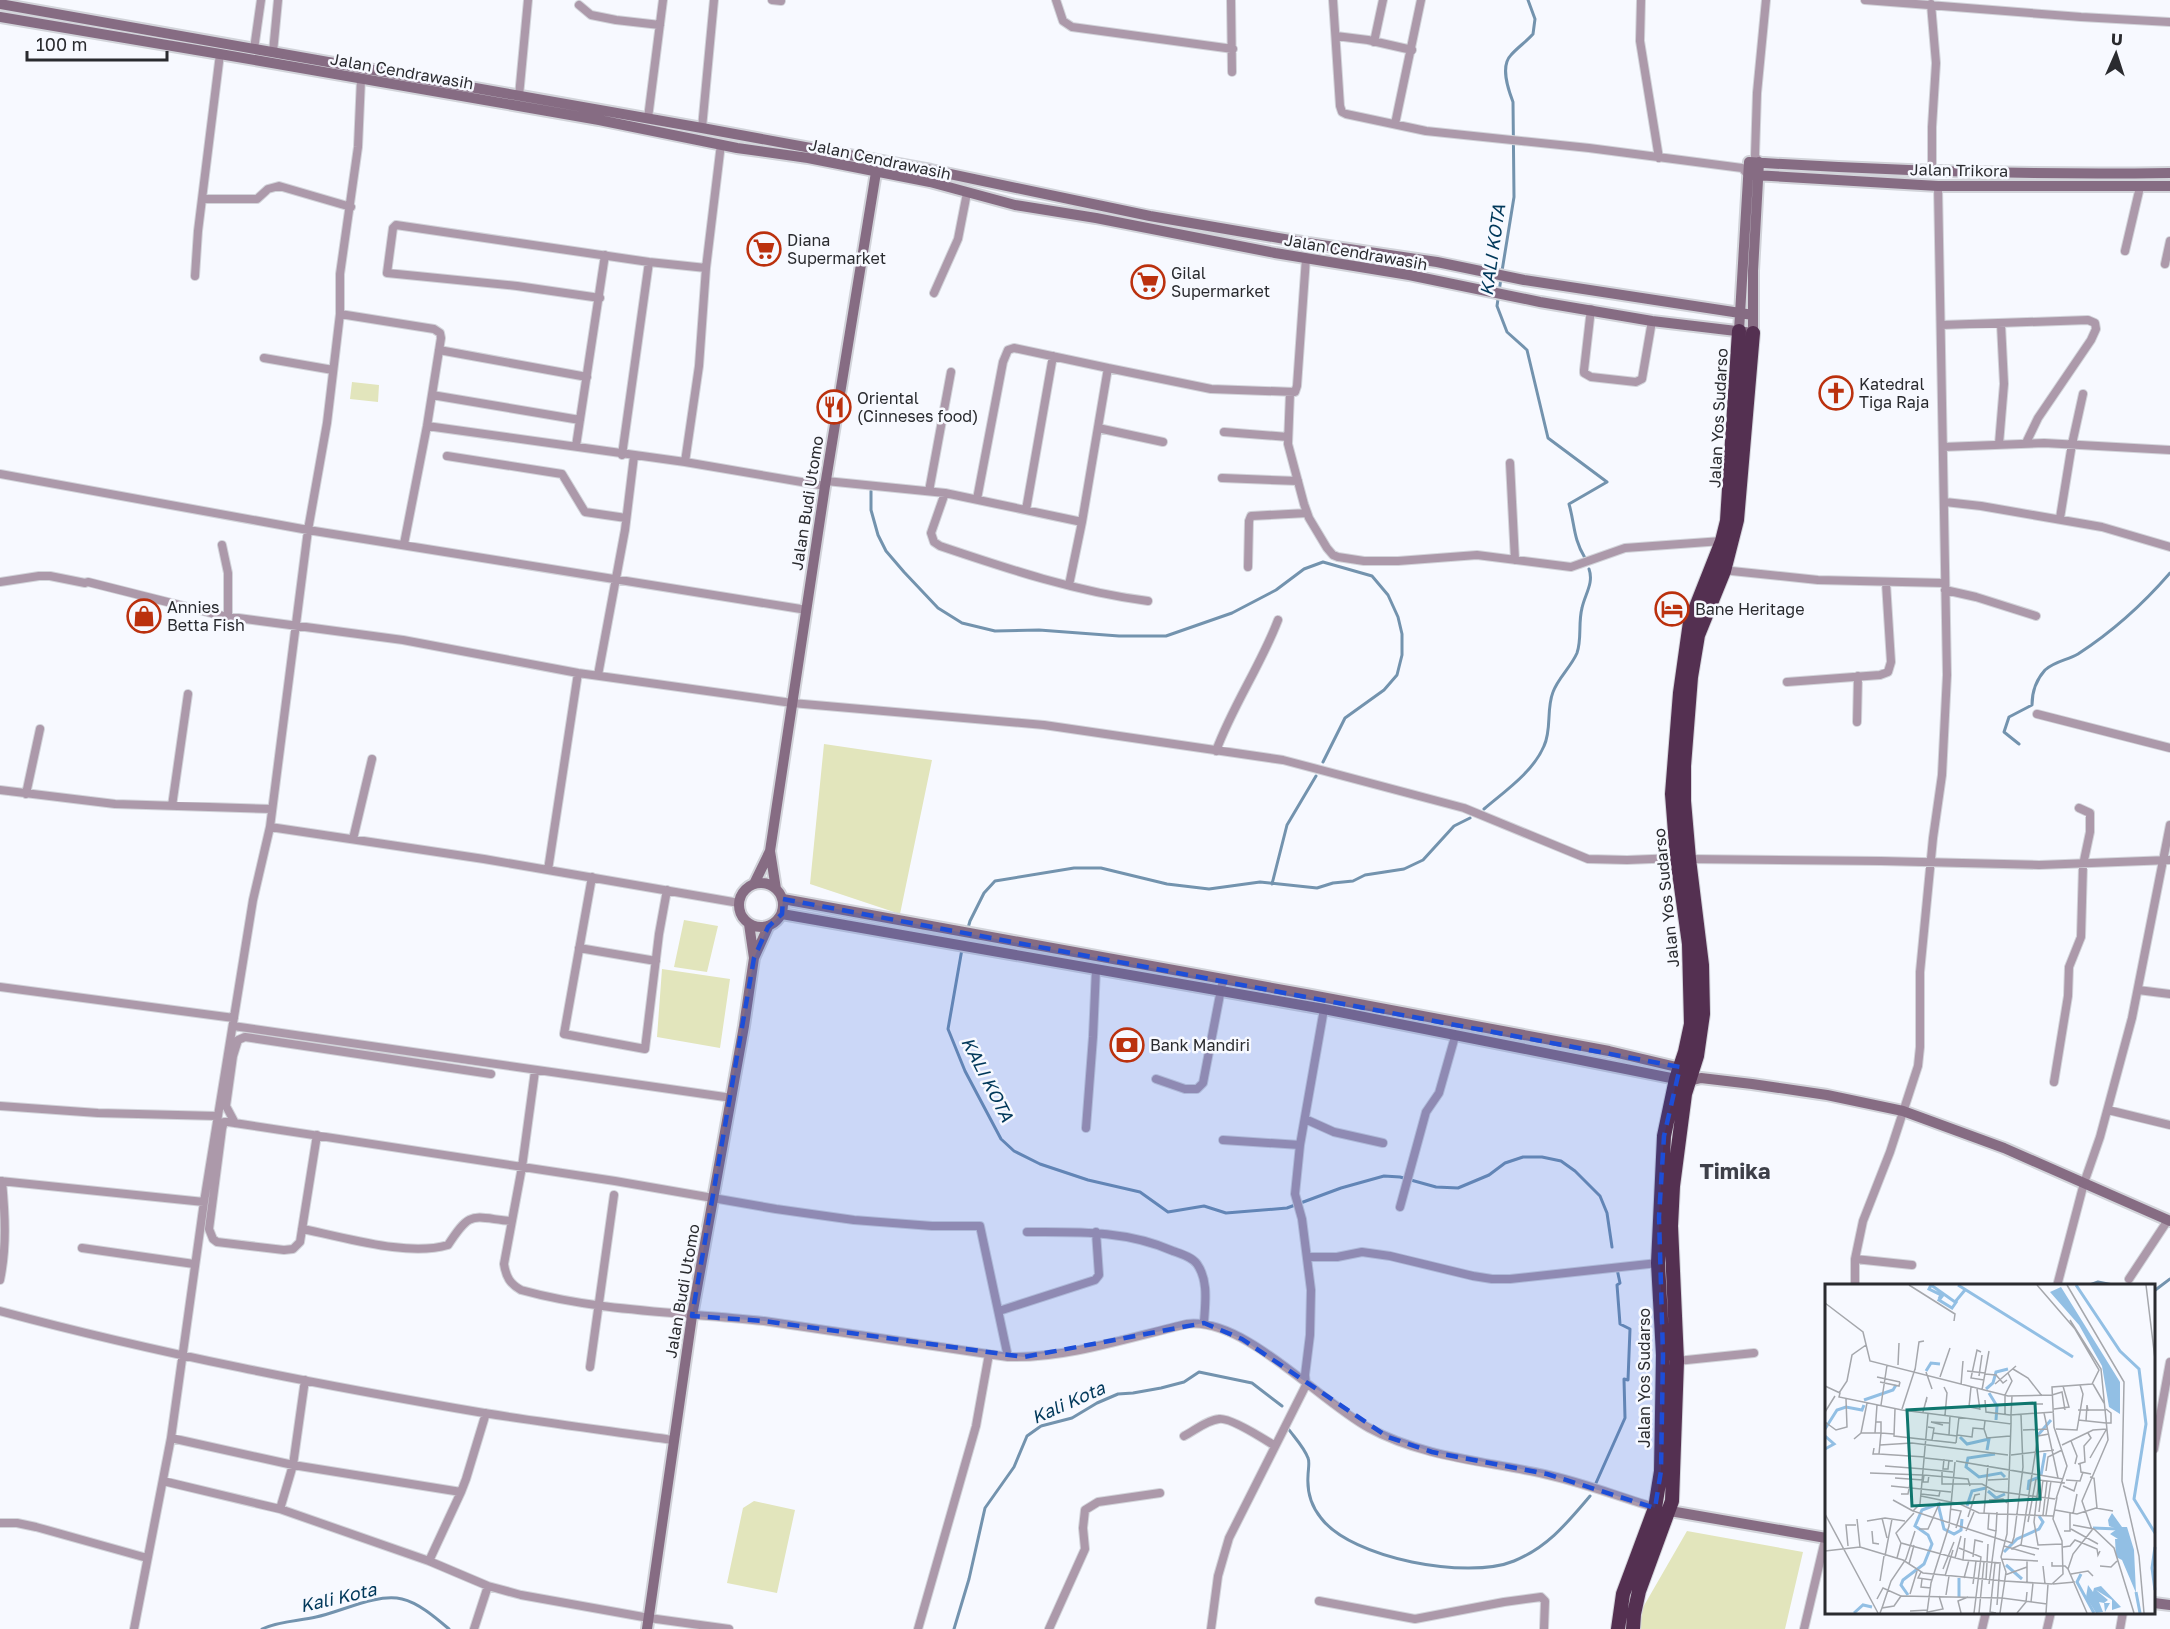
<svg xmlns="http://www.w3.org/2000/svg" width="2170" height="1629" viewBox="0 0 2170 1629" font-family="'Golos Text',sans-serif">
<rect width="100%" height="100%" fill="#f7f9ff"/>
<path fill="#e2e5bc" d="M352 382 379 385 378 402 350 399Z
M824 744 932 760 900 914 810 884Z
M684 920 718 926 707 972 674 967Z
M662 969 730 979 720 1048 657 1037Z
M754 1501 795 1510 777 1593 727 1583 743 1508Z
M1687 1531 1803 1552 1785 1629H1637L1638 1616Z"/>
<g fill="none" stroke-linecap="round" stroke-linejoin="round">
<path stroke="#7393ae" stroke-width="3" d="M1502 271 1514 197 1513 102C1508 89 1500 66 1511 55 1518 47 1526 42 1533 34L1535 19 1528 0
M1501 278 1497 306 1507 332 1527 350 1548 438 1607 482 1569 504C1575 525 1573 538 1585 558
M871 491V510L878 535 886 551 904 572 938 608 962 623 995 631 1039 630 1119 636H1166L1232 613 1276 590 1304 569 1323 562 1372 576 1388 595 1398 617 1402 634V655L1397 675 1384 690 1345 718 1323 762
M2019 744 2004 732 2009 717 2032 705C2032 692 2036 680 2045 670 2055 661 2068 660 2078 654 2112 632 2144 603 2170 573
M1484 809C1505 791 1533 772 1544 746 1552 729 1546 710 1553 692 1558 678 1571 667 1577 653 1582 639 1578 623 1582 608 1585 594 1594 583 1589 569
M1272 884 1287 825 1316 776
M964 942 970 921 984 893 995 881 1074 868H1101L1167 884 1209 889 1260 882 1317 888 1333 883 1353 881 1365 875 1404 869 1423 860 1454 826 1470 818
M962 949 948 1029 965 1071 1001 1139 1014 1151 1040 1164 1088 1180 1140 1192 1168 1212 1204 1206 1226 1213 1287 1208 1341 1188 1384 1176 1400 1177 1436 1187 1458 1188 1489 1175 1505 1163 1523 1157H1542L1561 1161 1575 1171 1600 1196 1607 1213 1612 1247
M2087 1286 2098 1282 2118 1286
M2154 1291 2170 1279
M1287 1427C1294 1437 1304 1447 1308 1458 1310 1462 1308 1470 1308 1476 1307 1491 1311 1506 1321 1518 1352 1559 1468 1580 1514 1561 1548 1547 1567 1523 1590 1496
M1596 1483 1625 1418 1624 1379 1628 1380 1630 1329 1620 1324 1617 1285 1620 1283 1617 1269
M262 1629C279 1621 299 1621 316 1617 341 1612 376 1593 402 1599 419 1603 436 1618 449 1629
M954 1629 969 1579 985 1508 1014 1467 1027 1436 1041 1426 1072 1418 1097 1403 1118 1394 1133 1393 1161 1388 1184 1382 1199 1372 1252 1383 1282 1406"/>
<g stroke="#d2d4da" stroke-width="10">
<path id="street" d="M772 0 781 1
M1056 0 1063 21 1072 27 1233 49
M1231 0 1232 72
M1333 0 1340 106 1342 112 1346 114 1426 131 1589 148 1742 168 1748 175
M1641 0 1640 41 1659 158
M1865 0 2081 17 2170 22
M1931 4 1936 63 1932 127V172
M579 5 591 15 616 20 660 25
M1336 36 1368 40 1412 50
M1374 42 1383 0
M254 49 261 0
M273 52 278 0
M519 96 528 0
M648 118 663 0
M1395 124 1421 0
M702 128 714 0
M1759 162 1755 156 1757 93 1766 0
M202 199H257L268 189 279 186 351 207
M2125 251 2140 187
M2165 264 2170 241
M195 276 198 231 220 54
M934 293 958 239 967 193
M600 298 517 286 387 273 393 228 396 225 649 262 706 268
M1591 309 1584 370V373L1591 377 1636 382 1642 379 1652 321
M340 314 434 329 440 333 441 338 427 426 404 544
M1941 325 2088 320 2095 323 2096 329 2091 340 2038 418 2026 443
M439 350 587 377
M264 358 333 370
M1290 393 1288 444 1304 504 1309 518 1327 548 1333 555 1338 557 1364 561H1398L1477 555 1571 567 1625 548 1722 541
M432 395 580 420
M427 426 685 462 825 486
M1098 428 1163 442
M1224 432 1288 437
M1999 444 2004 384 2001 324
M576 446 605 255
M1943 447 2044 443 2170 450
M622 455 649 262
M447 456 562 474 585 512 626 518
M685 462 699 366 706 268 721 144
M1510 463 1515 560
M0 474 308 530 807 610
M1222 478 1298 481
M826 481 945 493 1082 522 1108 368 1211 389 1295 392 1297 386 1306 258
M929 491 951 372
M945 493 931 533 934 542 940 546C1008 569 1077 592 1148 601
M977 499 1003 362 1008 350 1014 348 1108 368
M1945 502 1981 506 2102 527 2170 547
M1026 510 1053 356
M2060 518 2072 444 2083 394
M222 545 228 573V617
M1248 567 1249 521 1251 516 1307 513
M1722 570 1818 580 1944 583
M0 582 39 576H50L85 583 88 582 223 616 403 640 578 673 792 703 1044 725 1283 760 1464 808 1588 859 1627 860 1677 858
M1069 585 1082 522
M1945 590 1976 597 2036 616
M598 675 625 530 634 456
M1787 682 1880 675 1888 672 1891 662 1886 583
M2037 714 2170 748
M1857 722 1858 676
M1216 751C1233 705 1261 665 1278 620
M0 790 115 804 272 809
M26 794 40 729
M172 806 188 694
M270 827 484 859 739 903
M353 839 372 759
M1689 859 1881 861 2039 865 2170 860
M548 870 578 673
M592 877 564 1034 645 1049 659 934 667 890
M579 948 656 961
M0 987 234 1018
M2138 990 2170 994
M233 1026 732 1098
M535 1071 522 1167 504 1264C506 1277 510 1284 521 1290 600 1312 683 1312 764 1321L1008 1357C1065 1359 1131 1337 1187 1324 1244 1317 1319 1401 1369 1428 1422 1457 1485 1461 1544 1474 1582 1482 1619 1497 1657 1508
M1156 1079 1185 1089H1197L1203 1083 1223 979
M2054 1082 2068 996 2069 967 2081 937 2083 865 2090 832V813L2079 808
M0 1106 98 1113 217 1116
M2108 1110 2170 1125
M1305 1119 1334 1132 1383 1143
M235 1123 226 1106 233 1056 238 1040 245 1037 491 1074
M1086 1128 1093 1037 1096 969
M317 1135 300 1242 293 1249 284 1250 217 1242 213 1239 209 1229 222 1129 224 1122H228L615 1181 776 1209 854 1220 932 1226H980L1008 1357
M1223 1140 1300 1145
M0 1181 204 1202
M1400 1207 1426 1112 1439 1093 1454 1040 1453 1034
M302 1229C345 1237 407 1257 448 1245 471 1210 471 1217 510 1221
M1027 1232C1077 1232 1126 1230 1173 1251 1181 1254 1192 1257 1197 1264 1209 1281 1205 1304 1204 1323
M82 1248 194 1264
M1307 1257H1337L1362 1252 1390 1256 1473 1276 1492 1279H1510L1658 1263
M1855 1259 1912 1265
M2129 1279 2168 1220
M0 1280C7 1246 5 1214 2 1181
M1855 1286V1259L1863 1221 1890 1152 1918 1066 1920 1047V972L1933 838 1942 775 1947 675 1938 186
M2057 1286 2084 1183 2100 1137 2132 1018 2170 825
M0 1311C160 1354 321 1385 484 1413 547 1423 610 1431 673 1440
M999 1311 1095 1280 1099 1275 1096 1232
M1677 1361 1754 1353
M590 1367 614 1195
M1184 1436C1194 1431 1207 1420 1219 1419 1230 1417 1264 1439 1275 1446
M171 1438 293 1465 461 1492 466 1479 486 1413
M2154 1449 2170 1362
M163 1481 280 1509 429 1561 488 1586 521 1595 649 1618 729 1629
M280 1509 293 1465 305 1380
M0 1523H17L36 1527 147 1558
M429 1561 461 1492
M1319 1601 1415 1619 1504 1602 1541 1597 1545 1601 1544 1629
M134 1629 171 1438 204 1202 253 900 270 827 308 530 327 423 340 314V274L358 147 361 79
M474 1629 488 1586
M918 1629 976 1426 989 1354
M1049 1629 1085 1549 1083 1528 1085 1510 1098 1502 1160 1493
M1211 1629 1218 1576 1229 1538 1306 1385 1305 1375 1310 1335 1311 1290 1302 1219 1295 1194 1300 1145 1324 1009
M1804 1629 1826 1536
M1982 1629 1986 1612
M2047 1629 2051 1612
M2120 1629 2123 1612"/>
</g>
<g stroke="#d2d4da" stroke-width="14">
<path id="secondary" d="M0 4 702 128 931 170 1150 216 1308 243 1437 262 1524 280 1753 315
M0 17 220 54 599 120 737 148 808 158 930 182 1015 205 1096 218 1275 253 1409 275 1540 302 1652 321 1753 333V271L1759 162
M1754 175 1938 186H2170
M1739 331 1749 162C1889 171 2029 175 2170 173
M739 905a22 22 0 1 1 44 0a22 22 0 1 1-44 0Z
M754 884 770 851
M776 889 770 851 825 486 877 166
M783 899 1311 995 1609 1051 1685 1069
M782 914 1324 1009 1676 1079 1689 1081 1701 1078 1752 1084 1827 1095 1903 1111 2004 1148 2170 1221
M754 958 768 927
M1670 1511 1826 1538
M2154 1603 2170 1605
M647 1629 692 1316 744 1026 754 958 749 924"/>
</g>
<g stroke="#d2d4da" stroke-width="16">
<path id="highway" d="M1618 1629 1623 1594 1655 1508 1661 1471 1663 1355 1658 1263 1664 1136 1676 1079 1685 1052 1691 1024 1689 944 1677 858 1672 794 1680 693 1690 622 1722 541 1727 521 1739 331
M1633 1629 1634 1614 1639 1591 1672 1501 1677 1361 1671 1226 1673 1186 1685 1094 1697 1056 1703 1014 1702 965 1689 859 1684 801V766L1691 677 1698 635 1724 571 1737 520 1753 333"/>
</g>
<use href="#street" stroke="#ac99aa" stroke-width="8"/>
<use href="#secondary" stroke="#866c83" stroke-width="10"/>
<use href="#highway" stroke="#543051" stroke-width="14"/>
</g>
<path fill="#1d4ed8" fill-opacity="0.2" stroke="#1d4ed8" stroke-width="4.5" stroke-dasharray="12 8" stroke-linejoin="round" d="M783 899 1680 1067 1664 1136 1659 1217 1663 1355 1661 1471 1655 1508 1547 1474 1432 1452 1388 1437 1242 1339 1204 1323 1024 1357 764 1321 692 1316 754 958 768 927 782 914Z"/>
<defs>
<g id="supermarket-ring" transform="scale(1.725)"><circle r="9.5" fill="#f7f9ff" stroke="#bb310e" stroke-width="1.5"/><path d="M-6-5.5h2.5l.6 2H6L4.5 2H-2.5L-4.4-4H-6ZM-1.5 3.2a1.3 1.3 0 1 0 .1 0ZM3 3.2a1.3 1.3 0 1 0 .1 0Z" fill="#bb310e"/></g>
<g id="church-ring" transform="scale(1.725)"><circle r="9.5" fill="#f7f9ff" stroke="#bb310e" stroke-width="1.5"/><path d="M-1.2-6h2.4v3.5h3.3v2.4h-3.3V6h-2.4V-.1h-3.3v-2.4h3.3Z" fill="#bb310e"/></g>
<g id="restaurant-ring" transform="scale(1.725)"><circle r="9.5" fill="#f7f9ff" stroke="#bb310e" stroke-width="1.5"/><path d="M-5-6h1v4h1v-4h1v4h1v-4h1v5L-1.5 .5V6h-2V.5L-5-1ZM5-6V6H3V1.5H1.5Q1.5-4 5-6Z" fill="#bb310e"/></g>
<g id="hotel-ring" transform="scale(1.725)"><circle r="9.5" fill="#f7f9ff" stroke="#bb310e" stroke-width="1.5"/><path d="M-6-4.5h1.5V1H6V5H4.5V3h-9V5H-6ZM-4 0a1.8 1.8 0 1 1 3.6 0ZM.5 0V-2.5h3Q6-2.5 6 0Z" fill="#bb310e"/></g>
<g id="shop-ring" transform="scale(1.725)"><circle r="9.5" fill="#f7f9ff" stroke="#bb310e" stroke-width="1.5"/><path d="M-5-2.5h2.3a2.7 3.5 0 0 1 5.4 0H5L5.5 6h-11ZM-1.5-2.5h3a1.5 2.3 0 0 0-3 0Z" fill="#bb310e"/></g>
<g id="bank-ring" transform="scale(1.725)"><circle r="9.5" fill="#f7f9ff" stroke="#bb310e" stroke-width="1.5"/><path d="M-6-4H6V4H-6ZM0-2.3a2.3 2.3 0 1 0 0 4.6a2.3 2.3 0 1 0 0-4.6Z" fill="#bb310e"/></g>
</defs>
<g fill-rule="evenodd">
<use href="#supermarket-ring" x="764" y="249"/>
<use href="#supermarket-ring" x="1148" y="282"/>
<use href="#church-ring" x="1836" y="393"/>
<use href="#restaurant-ring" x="834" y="407"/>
<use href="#hotel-ring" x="1672" y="609"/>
<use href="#shop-ring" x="144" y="616"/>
<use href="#bank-ring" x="1127" y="1045"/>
</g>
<g text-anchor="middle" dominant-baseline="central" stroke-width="5" stroke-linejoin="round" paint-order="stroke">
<g font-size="16" fill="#2a2b2f" stroke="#f7f9ff">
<text transform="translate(402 71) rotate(10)">Jalan Cendrawasih</text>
<text transform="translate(880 159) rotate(12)">Jalan Cendrawasih</text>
<text transform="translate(1959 170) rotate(1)">Jalan Trikora</text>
<text transform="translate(1356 252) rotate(10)">Jalan Cendrawasih</text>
<text transform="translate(1718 418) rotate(-87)">Jalan Yos Sudarso</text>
<text transform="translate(807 503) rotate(-81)">Jalan Budi Utomo</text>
<text transform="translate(1666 898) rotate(-96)">Jalan Yos Sudarso</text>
<text transform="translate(682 1291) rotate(-80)">Jalan Budi Utomo</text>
<text transform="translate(1644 1378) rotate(-90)">Jalan Yos Sudarso</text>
</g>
<g font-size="16" fill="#2a2b2f" stroke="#f7f9ff" text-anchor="start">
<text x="787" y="240">Diana<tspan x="787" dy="18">Supermarket</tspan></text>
<text x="1171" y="273">Gilal<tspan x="1171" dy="18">Supermarket</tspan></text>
<text x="1859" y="384">Katedral<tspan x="1859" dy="18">Tiga Raja</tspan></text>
<text x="857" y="398">Oriental<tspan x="857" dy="18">(Cinneses food)</tspan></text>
<text x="167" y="607">Annies<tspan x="167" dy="18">Betta Fish</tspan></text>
<text x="1695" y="609">Bane Heritage</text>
<text x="1150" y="1045">Bank Mandiri</text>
</g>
<g font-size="18" font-style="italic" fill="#00385a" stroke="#f7f9ff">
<text transform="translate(1492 250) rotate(-82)">KALI KOTA</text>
<text transform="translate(988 1079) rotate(63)">KALI KOTA</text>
<text transform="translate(1068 1402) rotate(-24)">Kali Kota</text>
<text transform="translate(338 1597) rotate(-13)">Kali Kota</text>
</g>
<g font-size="22" font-weight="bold" fill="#3e4049" stroke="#f7f9ff">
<text x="1735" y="1170">Timika</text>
</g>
</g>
<g transform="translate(1825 1284)">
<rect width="330" height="330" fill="#f7f9ff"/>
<path d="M236 3 295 98V130L284 123 277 82 254 41 225 8ZM287 229 297 243H302L309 266 311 309 297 276 291 273 290 255H293L285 250 292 245 284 242 283 236ZM263 301 268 308 269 304 276 302 296 323 287 326V316L271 306 283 316 279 319H285L280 328 279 319 274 318 278 328 271 329 261 313Z" fill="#92bfe4"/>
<path fill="none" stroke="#92bfe4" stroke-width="3" d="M106 1 130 18 140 6M106 1 104 5 116 11 114 15M133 1 248 73M251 1 295 67 314 85 321 140 309 215 330 249M118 11 114 16 127 24 132 17M101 87 106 79 115 80M161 105 168 99 171 88 183 85M164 109 172 122 171 136M39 116 68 106 71 101M0 145 12 126 21 123 37 126 39 121M213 151 226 136M0 152 9 160 0 165M135 153 142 160 164 155 162 166M170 170 143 174 141 183 154 193 176 189 180 193M216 191 220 169M203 206 204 197 215 193M163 207 171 214 180 210M142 222 147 207 161 204M268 244 293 245M330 263 327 284 330 306M179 268 192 255 214 245 218 238 214 232M181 281 197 295M256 290 252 298 269 329M311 308 315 329M83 311 76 301 78 296 99 280 107 260 103 251 90 242 97 226 113 220 119 245 129 250 136 246 137 235M134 313V294M29 329 38 321 47 323"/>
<path fill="none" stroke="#a5a7ac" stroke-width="1.5" d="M84 1 130 30 129 37M212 1 250 45 274 86 267 100 227 103 229 143 242 182 231 215M242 1 299 98 297 197 314 272 319 329M321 1 330 75M0 19 38 48 45 77 183 112 227 111 237 108 240 126M156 68 152 66 146 94 159 96M73 81 74 59M188 85 203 94 217 112M90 86 94 58 99 57M142 87 160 89M101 88 107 105M160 90 171 91 178 99 182 96M154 92 157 71M52 93 75 98M115 93 125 64M55 98 74 102 75 98M170 100 191 82M268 100 279 119M136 101 138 77M0 102 15 109 14 113 77 126 186 140V130M119 103 122 109 120 131M146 103 144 123 155 125M152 105 155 126M157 106 164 67M14 109 22 97 27 71 41 61M180 111 187 97 183 89M180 111V130M160 116 161 128 185 131M186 120H218M56 121 62 81M70 125 69 152 131 159M77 125 90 85M229 125 244 123 238 102M281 125 286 129V139H282M253 126H281M0 128 10 112M98 128 102 113 101 118M219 129 233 194M103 130 95 220 88 227 180 257M186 130 187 112M185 131 229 128M253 136 281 139M261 137 262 121 263 127M0 138 11 146 22 143 21 115M118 141 106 138 124 139M103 143 109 144 107 156M159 145 162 154 185 152M231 145 252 146 258 110 255 101M198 146 223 145M36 149H56V138H51M50 149 52 121M108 149 132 152M124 151 125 132M132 151 147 153 148 144 159 145 160 137M29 155 36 149 42 119M246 157 252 172 250 180M131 159 134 133M55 161 87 159 183 171M237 161 268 146 282 145M49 164 48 170H54L56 149 69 150M54 170 100 173M186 171 229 166M100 174 128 177M265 174 281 146M119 175 118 185H123L124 176M131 177 238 195M253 180 260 178 259 162 266 154 263 149M255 180 256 188 266 190M60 182 99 185M99 185 128 188M117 187V200H157L170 207 230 215M221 187 223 173 237 166M45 189 97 191M104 191 103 198H98L99 191 143 195 145 202M265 193 269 194 272 224M70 194 98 196M163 196 183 195M241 196 255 197 258 188M66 202 126 208M238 202 249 207 252 197M76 210H83L86 195M96 210 114 212 115 207M96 212 135 220 154 229 228 232M68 216 88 227M164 216 178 215 182 219M125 225 136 227 131 244M230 226 252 230 271 224 288 227M214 228 218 196M159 229 163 181M164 229 163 245 171 247 164 300M0 230 53 329M248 230 252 210M218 231 222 197M221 231 226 197M143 233 150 211 155 210M57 234 62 254M32 235 35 263M42 237 60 234 80 237M203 238 211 195M248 241 269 245 289 264 309 329M94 245H103L115 218M246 245 273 260M47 247 48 259 54 260M141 247 149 228M171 247 172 228M239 247H245V229M181 257 187 259 189 253 198 183 196 131M76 259 71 249 89 229M237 260 213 261 209 238 214 196 240 199M196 261 213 152 224 150M23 262 21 241H31M179 262 210 271M238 263 245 262 250 256 272 265 273 271 275 267M134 264 156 273 149 329M186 265 195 261 214 265M0 267 35 263 78 276 98 289 179 297M60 272 67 235M148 273 150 256 158 258M72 274 76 259 138 276 176 279M130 274 136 252M177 275 213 277M138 276 140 254M227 278V282H240L243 285 262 329M170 279 165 328 171 329M84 280 89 261M218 282 220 300M275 282 286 283 292 277M118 285 129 258M243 285 248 270 267 246 257 217 283 156 276 85 245 36M96 288 93 294 107 296M246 290 263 287 268 292M180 291 202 283M120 292 128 266M139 294 144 276M97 295 96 303 106 304M161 296 163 260M55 297 59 272M179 297 227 300 238 290 237 257 228 235 232 213M202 299V276M148 300 151 277M228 300 250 298M85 310 92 287M121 311 124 292M76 312 177 314M177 314 222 320M52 315 58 304 76 312 69 322 57 324 55 329M206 318 208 299M172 321 175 280M57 324 66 297 81 275 90 247M85 327 103 326M103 328 118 325 114 312M102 329 106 299 124 242 130 178M136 329 133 317 143 313M154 329 159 278M175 329 181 288 176 273 182 250 186 140M192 329 201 318 202 308M221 329 223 300"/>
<path fill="#0f766e" fill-opacity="0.15" stroke="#0f766e" stroke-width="3" d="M210 119 215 215 87 222 82 126Z"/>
<rect width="330" height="330" fill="none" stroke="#2a2b2f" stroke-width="3"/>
</g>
<g transform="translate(2116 54) rotate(3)" stroke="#f7f9ff" stroke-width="4.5" paint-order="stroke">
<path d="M0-4.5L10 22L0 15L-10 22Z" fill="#2a2b2f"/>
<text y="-9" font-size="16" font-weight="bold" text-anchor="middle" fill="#2a2b2f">U</text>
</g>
<path d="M27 51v9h140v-9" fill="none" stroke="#2a2b2f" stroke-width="3"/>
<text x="36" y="51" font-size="18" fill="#2a2b2f" stroke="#f7f9ff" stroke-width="4.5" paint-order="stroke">100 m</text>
</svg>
